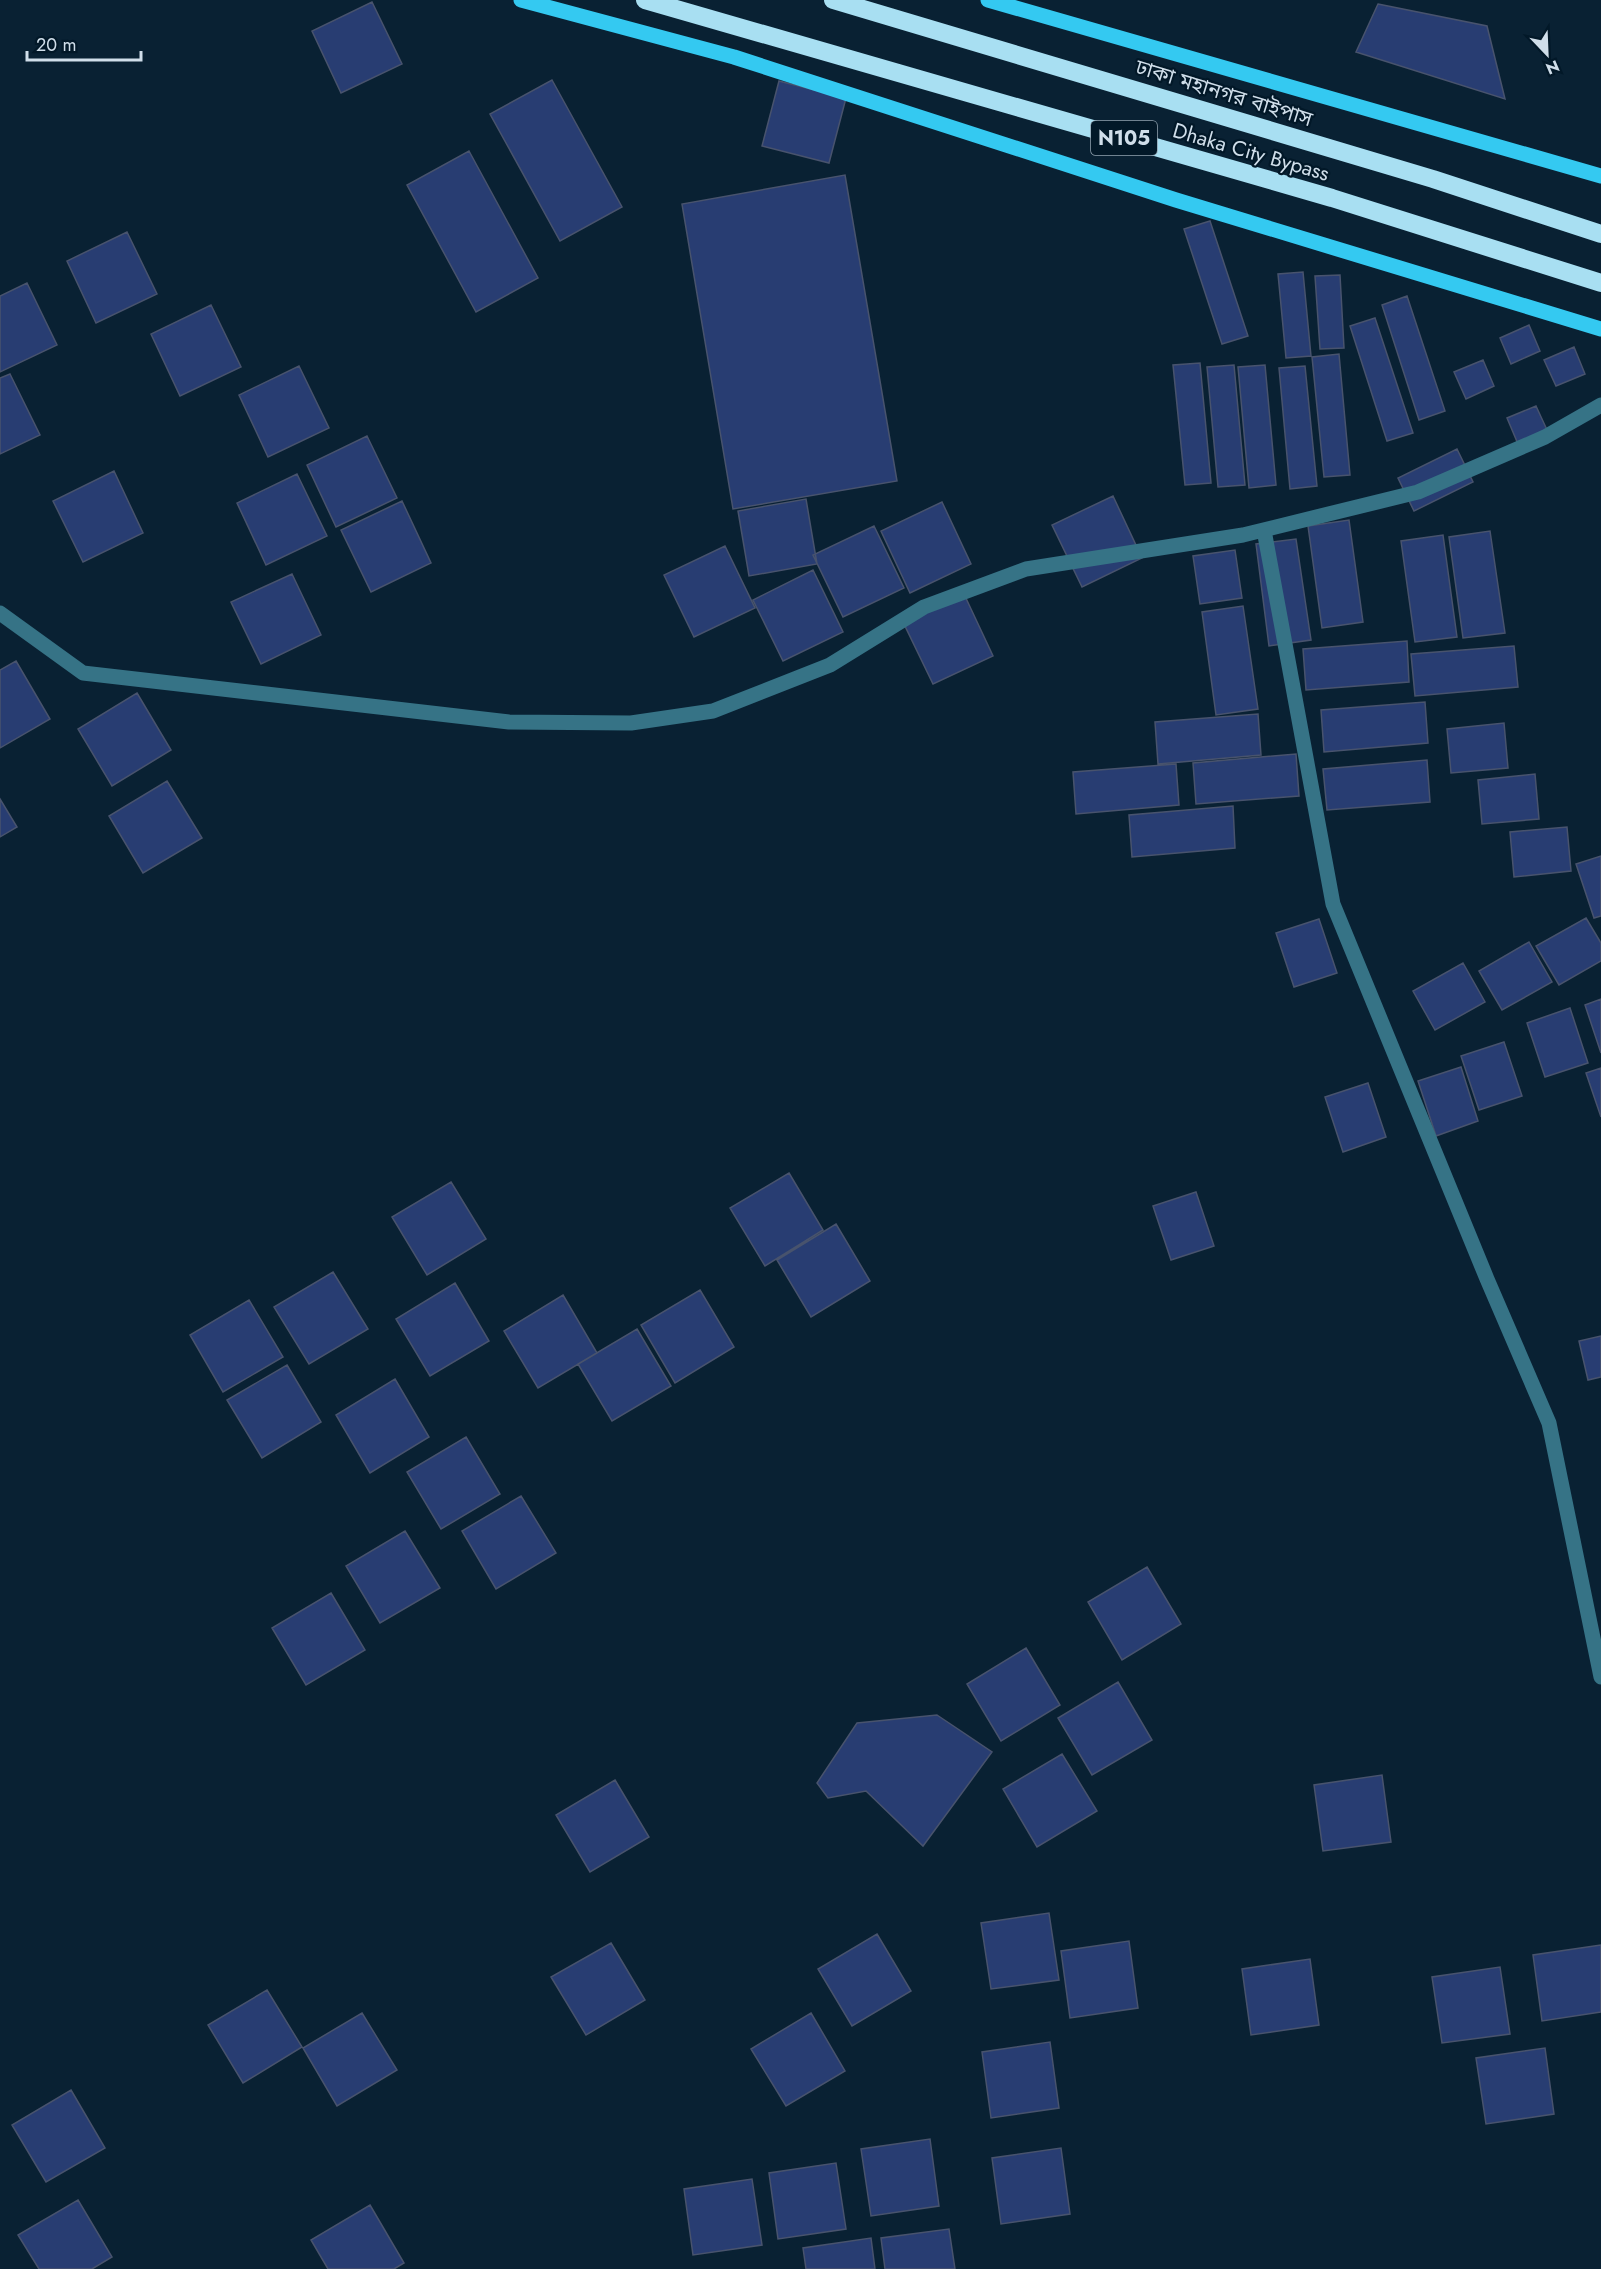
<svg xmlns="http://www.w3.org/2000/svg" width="1601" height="2269" viewBox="0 0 1601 2269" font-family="Jost,'Noto Sans Bengali',sans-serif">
<rect width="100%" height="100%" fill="#092133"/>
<path fill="#283d72" stroke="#48536d" stroke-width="1.5" d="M372 2 402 64 341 93 312 31Z
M1378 4 1487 26 1505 99 1356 52Z
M552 80 622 207 560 241 490 114Z
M779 81 846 98 829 163 762 146Z
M469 151 538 278 476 312 407 185Z
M845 175 897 481 733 509 682 204Z
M1210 221 1248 336 1222 344 1184 229Z
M127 232 157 294 96 323 67 261Z
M1303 272 1311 356 1286 358 1278 274Z
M1340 275 1344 348 1320 349 1315 276Z
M27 283 57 345 0 372V296Z
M1407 296 1445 411 1419 420 1382 305Z
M211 305 241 367 180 396 151 334Z
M1375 318 1413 433 1387 441 1350 326Z
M1529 325 1540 351 1511 364 1500 338Z
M1574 347 1585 374 1556 386 1544 360Z
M1339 354 1350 475 1324 477 1312 357Z
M1483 360 1494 386 1466 399 1454 372Z
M1200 363 1211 483 1185 485 1173 365Z
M1234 365 1245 485 1218 487 1207 367Z
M1265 365 1276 485 1249 488 1238 367Z
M299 366 329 428 268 457 239 395Z
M1305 366 1317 486 1290 489 1279 368Z
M10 374 40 435 0 454V378Z
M1536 406 1548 432 1518 444 1507 418Z
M367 436 397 498 336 527 307 465Z
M1457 449 1473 482 1414 511 1398 478Z
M114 471 143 533 83 562 53 501Z
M297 474 327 536 266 565 237 503Z
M1113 496 1142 558 1082 587 1052 525Z
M806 499 817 564 749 576 738 511Z
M402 501 431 563 371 592 341 530Z
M942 502 971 564 910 593 881 531Z
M1349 520 1363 622 1322 628 1308 526Z
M874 526 904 588 843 617 813 555Z
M1490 531 1505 633 1463 638 1449 537Z
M1443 535 1457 637 1415 642 1401 541Z
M1296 539 1311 640 1269 646 1256 544Z
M725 546 755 608 694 637 664 575Z
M1235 550 1242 598 1200 604 1193 556Z
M813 570 843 632 783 661 753 600Z
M292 574 321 635 261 664 231 602Z
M964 594 993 656 933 684 903 622Z
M1243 606 1258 709 1216 715 1202 612Z
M1407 641 1409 682 1306 690 1303 649Z
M1514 646 1518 687 1415 696 1411 654Z
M16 661 50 719 0 748V670Z
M137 693 171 750 112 786 78 729Z
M1425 702 1428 743 1324 752 1321 710Z
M1258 714 1261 755 1158 764 1155 722Z
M1504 723 1508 768 1451 773 1447 729Z
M1296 754 1299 796 1196 804 1193 763Z
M1427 760 1430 802 1327 810 1323 769Z
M1176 764 1179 805 1076 814 1073 772Z
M1535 774 1539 819 1482 824 1478 780Z
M167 781 202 838 143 873 109 816Z
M0 799 17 827 0 837Z
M1233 806 1235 848 1132 857 1129 815Z
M1567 827 1571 871 1514 877 1510 832Z
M1601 856V916L1594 918 1576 864Z
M1586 918 1601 943V961L1559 985 1536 946Z
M1319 919 1337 973 1294 987 1276 933Z
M1529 942 1552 982 1502 1010 1479 971Z
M1463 963 1485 1002 1435 1030 1413 991Z
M1601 999V1053L1585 1005Z
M1570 1008 1588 1063 1545 1077 1527 1023Z
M1504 1042 1522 1096 1479 1110 1461 1056Z
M1461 1067 1478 1121 1436 1136 1418 1081Z
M1601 1068V1117L1586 1073Z
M1368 1083 1386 1137 1343 1152 1325 1097Z
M789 1173 823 1230 765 1266 730 1208Z
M451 1182 486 1239 427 1275 392 1217Z
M1196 1192 1214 1246 1171 1260 1153 1206Z
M836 1224 870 1281 811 1317 777 1260Z
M333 1272 368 1329 309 1364 274 1307Z
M455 1283 489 1341 430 1376 396 1319Z
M700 1290 734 1347 675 1383 641 1325Z
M563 1295 597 1353 538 1388 504 1331Z
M249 1300 283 1357 223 1392 190 1335Z
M637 1329 671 1386 612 1421 578 1364Z
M1601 1336V1377L1588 1380 1579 1341Z
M287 1365 321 1422 262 1458 227 1400Z
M395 1379 429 1437 370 1473 336 1415Z
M466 1437 500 1494 441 1529 407 1472Z
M521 1496 556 1553 496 1589 462 1531Z
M405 1531 440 1588 380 1623 346 1566Z
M1147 1567 1181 1624 1122 1660 1088 1602Z
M331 1593 365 1650 306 1685 272 1628Z
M1026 1648 1060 1705 1001 1741 967 1684Z
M1118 1682 1152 1740 1092 1775 1058 1718Z
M937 1715 992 1752 923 1846 866 1791 828 1798 817 1783 857 1723Z
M1062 1754 1097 1811 1037 1847 1003 1789Z
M1382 1775 1391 1842 1323 1851 1314 1785Z
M615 1780 649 1837 590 1872 556 1815Z
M1049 1913 1059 1980 991 1989 981 1923Z
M877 1934 911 1991 852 2026 818 1969Z
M1129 1941 1138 2008 1070 2018 1061 1951Z
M611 1943 645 2000 586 2035 551 1977Z
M1601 1945V2012L1542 2021 1533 1955Z
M1310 1959 1319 2025 1251 2035 1242 1969Z
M1500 1967 1510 2034 1442 2043 1432 1977Z
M267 1990 302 2047 243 2083 208 2025Z
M362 2013 397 2070 337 2106 303 2048Z
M811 2013 845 2071 786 2106 751 2049Z
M1050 2042 1059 2108 991 2118 982 2052Z
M1545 2048 1554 2114 1486 2124 1476 2058Z
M71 2090 105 2148 46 2182 12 2125Z
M930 2139 939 2206 871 2216 861 2149Z
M1061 2148 1070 2214 1001 2224 992 2158Z
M836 2163 846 2229 778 2239 769 2173Z
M752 2179 762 2245 693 2255 684 2189Z
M78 2200 112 2257 92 2269H39L18 2235Z
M370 2205 404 2263 394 2269H328L311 2240Z
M949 2229 955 2269H885L881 2238Z
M871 2238 875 2269H806L803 2248Z"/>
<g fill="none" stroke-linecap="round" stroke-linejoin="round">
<path stroke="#367386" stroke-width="15" d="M1264 530 1333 904 1487 1279 1549 1423 1601 1677
M0 613 83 673 509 722 631 723 713 711 830 665 924 607 1026 569 1243 535 1418 492 1545 437 1601 405"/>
<path stroke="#34c9f1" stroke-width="15" d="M521 0 734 57 1176 200 1601 329
M988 0 1601 176"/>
<path stroke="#a8dff2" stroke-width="18" d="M645 0 1332 198 1601 283
M833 0 1433 179 1601 234"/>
</g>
<g text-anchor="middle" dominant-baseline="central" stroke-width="4.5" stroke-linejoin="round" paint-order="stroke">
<rect fill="#021828" stroke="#92a3b0" stroke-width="1.5" x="1091" y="121" width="66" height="34" rx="4.5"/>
<g font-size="20" font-weight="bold" fill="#d0deea">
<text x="1124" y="138">N105</text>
</g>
<g font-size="21" fill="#d0deea" stroke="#021828">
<text transform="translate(1224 93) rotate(17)">ঢাকা মহানগর বাইপাস</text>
<text transform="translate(1251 152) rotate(16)">Dhaka City Bypass</text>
</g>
</g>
<g transform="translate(1547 54) rotate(157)" stroke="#021828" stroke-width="4.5" paint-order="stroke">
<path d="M0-4.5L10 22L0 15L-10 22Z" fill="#d0deea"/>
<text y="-9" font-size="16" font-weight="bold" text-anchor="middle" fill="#d0deea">N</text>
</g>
<path d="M27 51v9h114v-9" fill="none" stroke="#d0deea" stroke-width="3"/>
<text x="36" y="51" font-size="18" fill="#d0deea" stroke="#021828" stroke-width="4.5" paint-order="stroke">20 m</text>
</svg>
